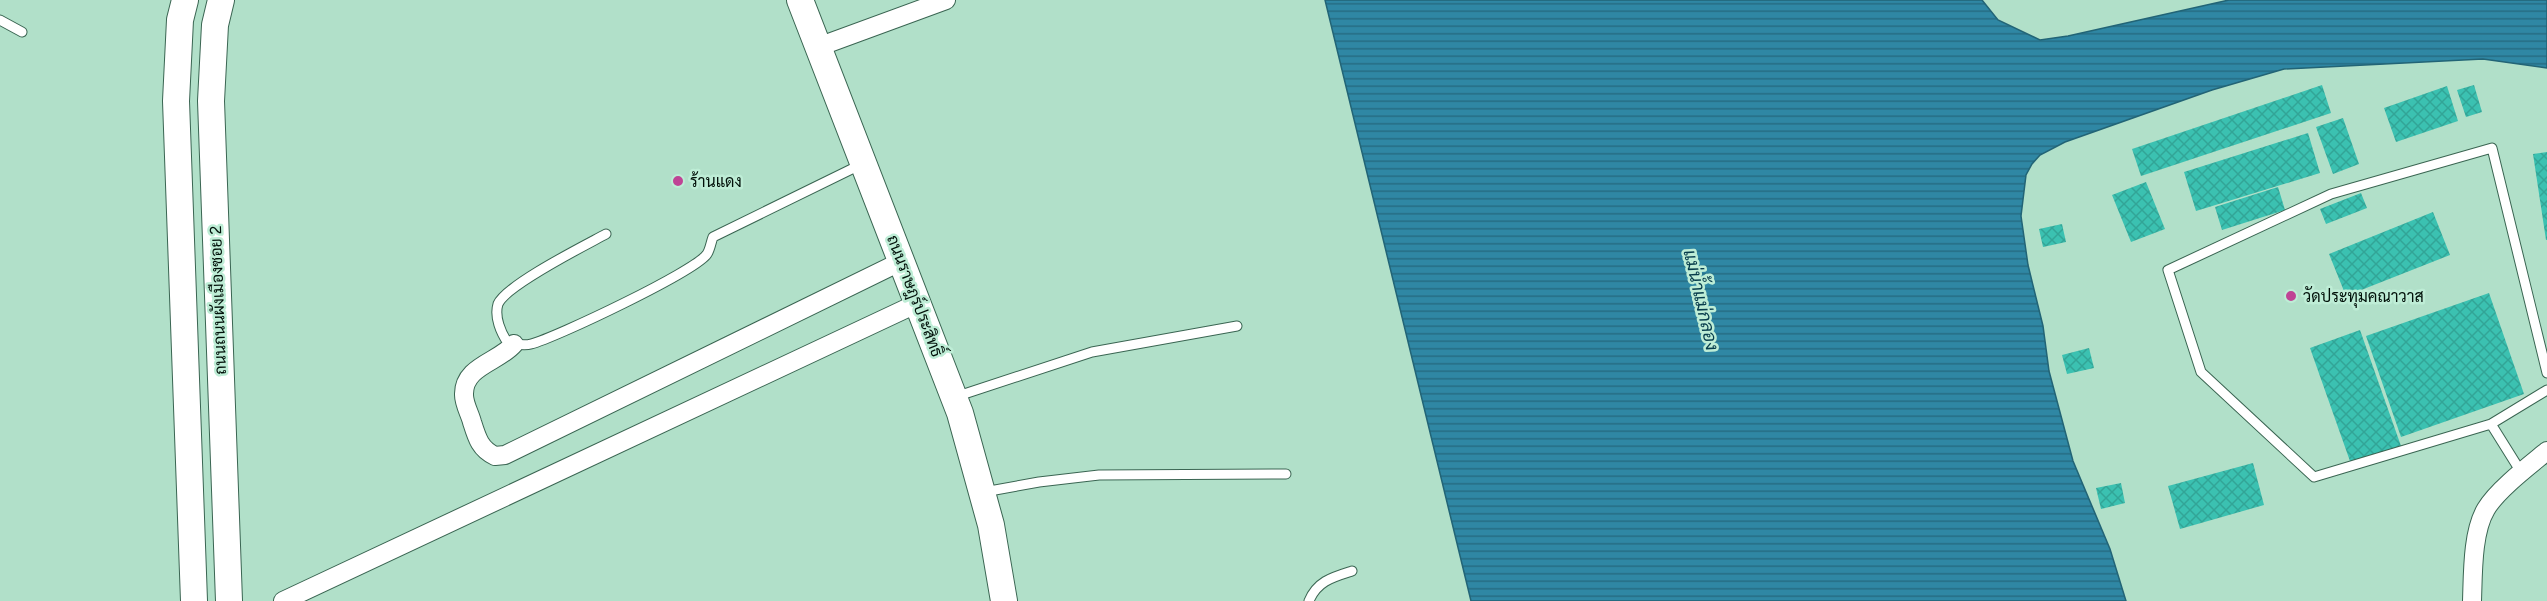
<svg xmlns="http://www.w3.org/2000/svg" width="2547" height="601" viewBox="0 0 2547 601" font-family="Figtree,Sarabun,sans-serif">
<defs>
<pattern id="water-rules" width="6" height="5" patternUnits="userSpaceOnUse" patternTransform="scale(1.5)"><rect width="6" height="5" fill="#2f87a4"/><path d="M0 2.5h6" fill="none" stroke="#266d84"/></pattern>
<pattern id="building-cross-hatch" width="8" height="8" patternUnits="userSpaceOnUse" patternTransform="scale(1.5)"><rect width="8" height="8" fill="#3bc1b1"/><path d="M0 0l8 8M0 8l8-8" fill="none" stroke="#32a597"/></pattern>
</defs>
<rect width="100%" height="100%" fill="#b1e0c9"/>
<path fill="url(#water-rules)" stroke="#226476" stroke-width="1.5" d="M1325 0H1982L1998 20 2040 40 2068 36 2229 0H2547V68L2483 59 2284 69 2212 90 2065 142 2040 155 2032 164 2026 175 2021 216 2028 265 2043 326 2049 371 2073 461 2110 549 2126 601H1471Z"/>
<path fill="url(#building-cross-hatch)" d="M2322 85 2331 113 2141 176 2132 149Z
M2474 85 2482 112 2466 117 2457 90Z
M2447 86 2458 121 2396 142 2384 108Z
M2343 118 2359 164 2333 174 2316 127Z
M2308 133 2320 173 2196 211 2184 172Z
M2547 152V240H2546L2533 154Z
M2146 182 2165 229 2131 242 2112 195Z
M2278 187 2285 210 2222 230 2215 207Z
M2361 193 2367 208 2326 224 2320 209Z
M2433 212 2450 255 2346 296 2329 254Z
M2062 224 2066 242 2043 247 2039 229Z
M2489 293 2524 394 2401 437 2366 336Z
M2360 330 2401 446 2351 464 2310 348Z
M2089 348 2094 368 2067 374 2062 355Z
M2253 463 2264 505 2180 529 2168 486Z
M2121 483 2125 503 2101 509 2096 488Z"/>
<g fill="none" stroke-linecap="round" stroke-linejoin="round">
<g stroke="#3a6552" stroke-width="11">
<path id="lane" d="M0 20 22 32
M606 234C584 246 506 285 498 304 494 317 501 333 508 343 515 344 524 346 531 344 555 338 696 271 707 254 710 250 711 242 713 237L862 164
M2547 373 2492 148 2331 194 2168 270 2201 372 2314 477 2491 424 2547 390
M955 397 1092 352 1237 326
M2491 424 2521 472
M984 492 1039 482 1099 475 1286 474
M1309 601C1317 581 1333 577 1352 571"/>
</g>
<g stroke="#3a6552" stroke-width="20">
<path id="street" d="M818 47 946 0
M514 344C499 362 463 366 464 395 464 404 470 414 472 422 477 438 480 449 495 456L505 455 902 261
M283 601 918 303
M2472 601C2473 575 2472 532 2486 509 2497 490 2530 465 2547 451"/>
</g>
<g stroke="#3a6552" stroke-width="28">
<path id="secondary" d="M185 0 180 20 176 101 194 601
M221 0 215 25 211 101 229 601
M800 0 960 413 991 525 1004 601"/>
</g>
<use href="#lane" stroke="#fff" stroke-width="9"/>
<use href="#street" stroke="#fff" stroke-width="18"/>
<use href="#secondary" stroke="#fff" stroke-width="26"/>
</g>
<g fill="#bf4495" stroke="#beedd6" stroke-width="2">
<circle cx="678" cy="181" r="6"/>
<circle cx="2291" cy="296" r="6"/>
</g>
<g text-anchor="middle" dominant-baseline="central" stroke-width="5" stroke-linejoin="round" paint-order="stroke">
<g font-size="16" fill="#02110a" stroke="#beedd6" text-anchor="start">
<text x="690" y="181">ร้านแดง</text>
<text x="2303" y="296">วัดประทุมคณาวาส</text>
</g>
<g font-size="16" fill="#02110a" stroke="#beedd6">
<text transform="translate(915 296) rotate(69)">ถนนราษฎร์ประสิทธิ์</text>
<text transform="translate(218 300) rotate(-92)">ถนนถนนผังเมืองซอย 2</text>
</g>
<g font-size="18" font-style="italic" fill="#073c4c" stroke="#beedd6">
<text transform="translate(1701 300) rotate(77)">แม่น้ำแม่กลอง</text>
</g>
</g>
</svg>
